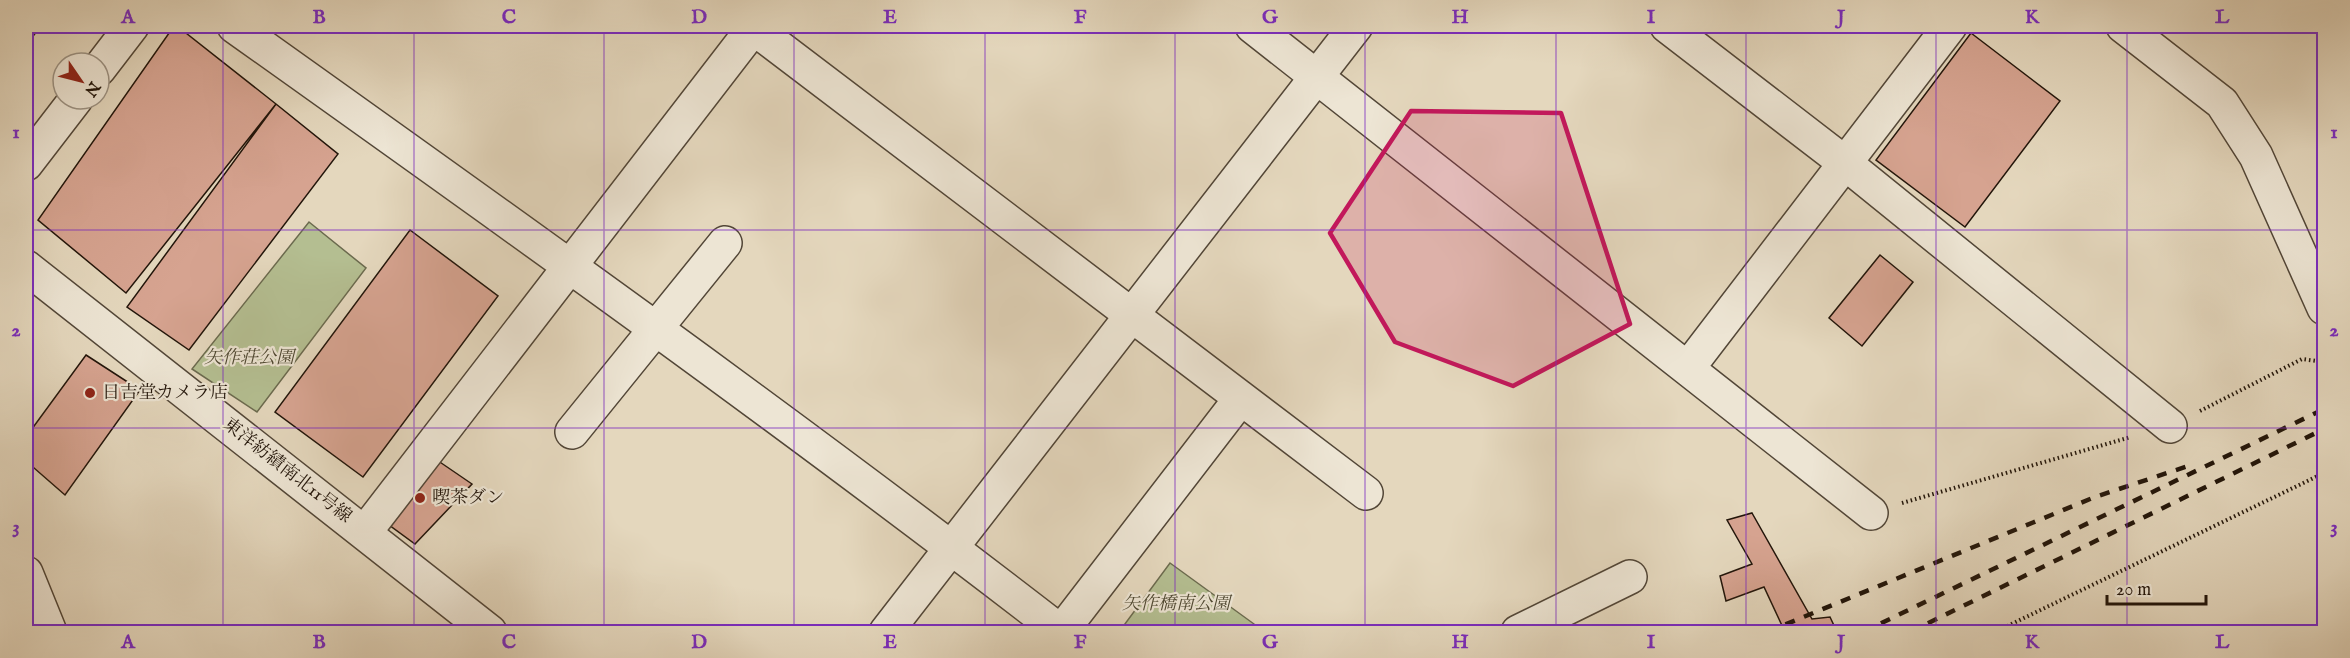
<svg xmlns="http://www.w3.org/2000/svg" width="2350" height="658" viewBox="0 0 2350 658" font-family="'IM FELL English','Noto Serif JP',serif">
<rect width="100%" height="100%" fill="#e4d7bd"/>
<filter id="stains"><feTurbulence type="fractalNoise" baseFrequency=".00333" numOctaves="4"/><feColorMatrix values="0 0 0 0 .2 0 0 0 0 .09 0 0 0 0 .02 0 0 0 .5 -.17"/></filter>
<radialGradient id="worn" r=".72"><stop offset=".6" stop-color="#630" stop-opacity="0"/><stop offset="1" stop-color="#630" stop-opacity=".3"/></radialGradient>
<path fill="#b4be91" stroke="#6b6a4e" stroke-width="1.5" d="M309 222 366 268 257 412 192 369Z
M1170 563 1254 624 1247 632H1119Z"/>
<path fill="#d6a390" stroke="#22150a" stroke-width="1.5" d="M26 26H41L26 45Z
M174 26H177L276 104 126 293 38 220Z
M1971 33 2060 101 1965 227 1876 160Z
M276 104 338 154 189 350 127 307Z
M410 230 498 296 363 477 275 412Z
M1880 255 1913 282 1862 346 1829 318Z
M86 355 140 390 65 495 26 461V437Z
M431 456 472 484 415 544 385 522Z
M1752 513 1812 619 1830 617 1837 632H1785L1764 587 1726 601 1720 576 1752 564 1727 520Z"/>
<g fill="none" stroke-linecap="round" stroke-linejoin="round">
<g stroke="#524637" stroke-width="36">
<path id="minor" d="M234 26C512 224 791 423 1061 632
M751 26 1366 493
M1252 26 1871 513
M1667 26 1845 163 2170 426
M2123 26 2222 103 2256 156 2324 308
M99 69 132 26
M26 164 76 99
M26 267 490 632
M1688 368 1950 26
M572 432 725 243
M365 532 755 26
M26 573 50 632
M886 632 1356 26
M1061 632 1241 398
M1518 632 1630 577"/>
</g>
<path stroke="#22150a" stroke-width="4" stroke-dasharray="1.5 3" stroke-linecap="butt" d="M2200 411 2302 359 2324 362
M1902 503 2131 437
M1995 632 2324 473"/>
<use href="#minor" stroke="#ede5d4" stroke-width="33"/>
<path stroke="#22150a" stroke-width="4.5" stroke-dasharray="10 10" stroke-linecap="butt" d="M1767 632 2095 497 2191 465
M1863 632 2324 409
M1910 632 2324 429"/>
</g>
<path fill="#c2185b" fill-opacity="0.2" stroke="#c2185b" stroke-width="4.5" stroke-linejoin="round" d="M1411 111 1561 113 1630 324 1513 386 1395 342 1330 233Z"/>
<path fill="none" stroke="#7b2cbf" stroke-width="1.5" stroke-opacity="0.55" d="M223 26V632M414 26V632M604 26V632M794 26V632M985 26V632M1175 26V632M1365 26V632M1556 26V632M1746 26V632M1936 26V632M2127 26V632M26 230H2324M26 428H2324"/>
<g fill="#8f2418" stroke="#ede5d4" stroke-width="2">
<circle cx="90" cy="393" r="6"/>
<circle cx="420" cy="498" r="6"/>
</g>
<g text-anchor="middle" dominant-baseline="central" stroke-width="4.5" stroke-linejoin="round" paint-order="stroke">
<g font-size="18" font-style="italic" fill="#4e4832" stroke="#ede5d4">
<text x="249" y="358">矢作荘公園</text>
<text x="1176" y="604">矢作橋南公園</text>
</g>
<g font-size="18" fill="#22150a" stroke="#ede5d4" text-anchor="start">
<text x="102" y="393">日吉堂カメラ店</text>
<text x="432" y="498">喫茶ダン</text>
</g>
<g font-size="18" fill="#22150a" stroke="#ede5d4">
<text transform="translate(287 471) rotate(38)">東洋紡績南北11号線</text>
</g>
</g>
<rect width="2350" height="658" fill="none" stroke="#e4d7bd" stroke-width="66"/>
<g transform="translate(81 81) rotate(125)"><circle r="28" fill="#ede5d4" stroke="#9c9283" stroke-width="1.5"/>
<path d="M0-4.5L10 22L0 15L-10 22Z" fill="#8f2418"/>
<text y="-9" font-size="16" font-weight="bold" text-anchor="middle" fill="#22150a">N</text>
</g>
<path d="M2107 595v9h99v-9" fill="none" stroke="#22150a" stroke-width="3"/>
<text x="2116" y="595" font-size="18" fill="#22150a" stroke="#ede5d4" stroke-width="4.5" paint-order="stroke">20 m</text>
<rect x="33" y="33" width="2284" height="592" fill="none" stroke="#7b2cbf" stroke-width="2"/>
<g font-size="20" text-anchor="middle" font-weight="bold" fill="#7b2cbf">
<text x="128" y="23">A</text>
<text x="319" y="23">B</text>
<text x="509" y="23">C</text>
<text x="699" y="23">D</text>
<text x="890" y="23">E</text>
<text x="1080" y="23">F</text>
<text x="1270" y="23">G</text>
<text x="1460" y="23">H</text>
<text x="1651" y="23">I</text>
<text x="1841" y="23">J</text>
<text x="2032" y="23">K</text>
<text x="2222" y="23">L</text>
<text x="16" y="138">1</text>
<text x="2334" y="138">1</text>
<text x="16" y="336">2</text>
<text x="2334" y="336">2</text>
<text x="16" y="533">3</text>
<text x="2334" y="533">3</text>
<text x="128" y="648">A</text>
<text x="319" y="648">B</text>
<text x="509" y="648">C</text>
<text x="699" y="648">D</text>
<text x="890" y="648">E</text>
<text x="1080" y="648">F</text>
<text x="1270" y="648">G</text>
<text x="1460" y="648">H</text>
<text x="1651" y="648">I</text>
<text x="1841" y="648">J</text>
<text x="2032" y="648">K</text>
<text x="2222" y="648">L</text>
</g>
<rect width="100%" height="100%" filter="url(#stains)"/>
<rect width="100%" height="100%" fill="url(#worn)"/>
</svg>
